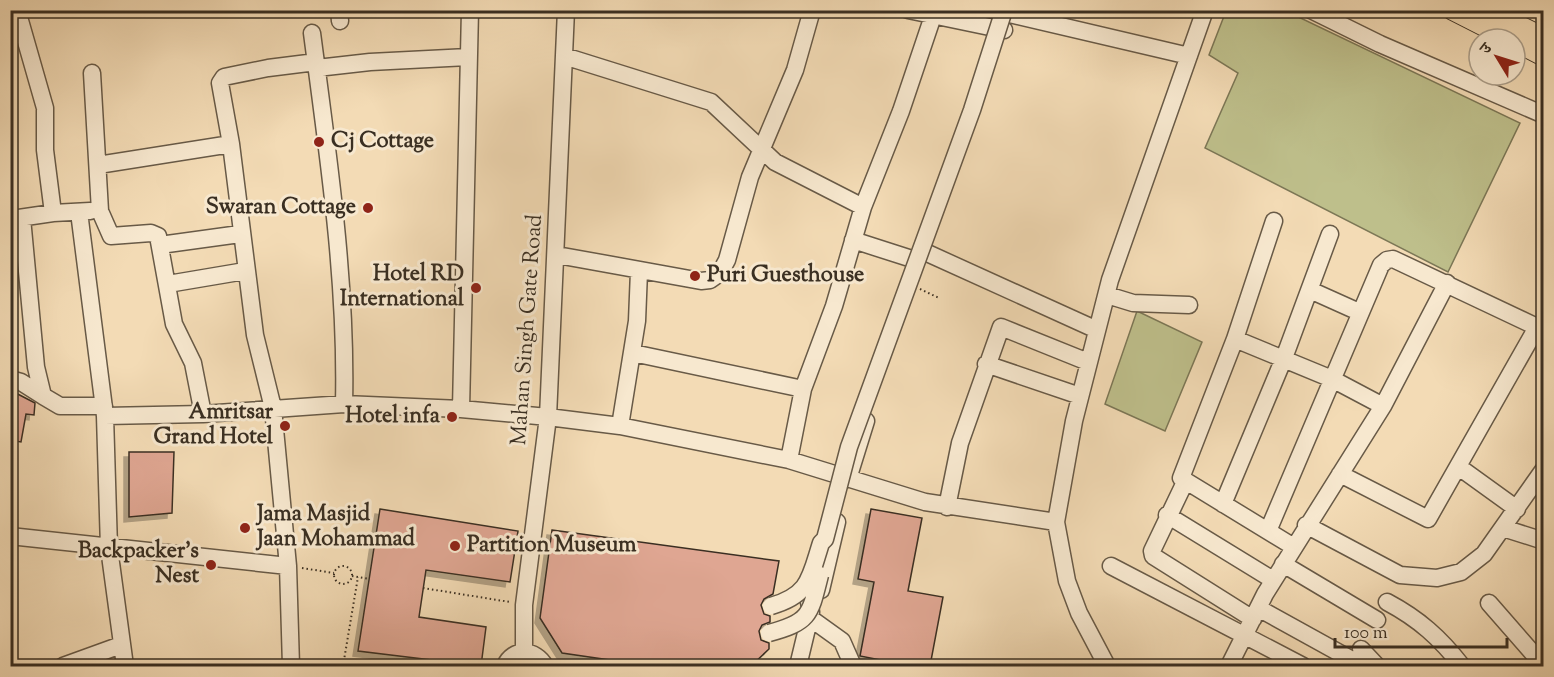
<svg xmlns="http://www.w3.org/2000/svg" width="1554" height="677" viewBox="0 0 1554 677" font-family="'Sorts Mill Goudy','Noto Serif Devanagari',serif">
<defs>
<filter id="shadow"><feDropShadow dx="-5" dy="5" stdDeviation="0" flood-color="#0004"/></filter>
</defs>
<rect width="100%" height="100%" fill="#f3dbb5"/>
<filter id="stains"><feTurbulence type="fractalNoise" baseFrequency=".00333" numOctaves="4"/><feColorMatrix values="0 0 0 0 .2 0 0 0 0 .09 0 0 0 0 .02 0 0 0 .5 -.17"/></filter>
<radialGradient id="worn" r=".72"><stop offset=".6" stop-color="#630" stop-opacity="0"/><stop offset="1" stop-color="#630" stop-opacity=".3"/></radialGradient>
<path fill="#bebf8b" stroke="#7c7756" stroke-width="1.5" d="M1226 11H1286L1520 123 1448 272 1205 148 1238 73 1209 55Z
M1137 311 1202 342 1165 431 1105 404Z"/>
<path fill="#dfa692" stroke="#3a2f22" stroke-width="1.5" filter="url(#shadow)" d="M10 390 35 403 34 415 26 414 21 442 10 440Z
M129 452H174L172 513 129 517Z
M380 509 518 531 510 582 426 570 419 617 486 627 481 666 358 651Z
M871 509 922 518 908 591 943 597 930 666H911L860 656 874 582 858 579Z
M552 530 779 561 773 594 764 599 761 605 764 614 770 616V622L762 625 759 631 761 640 769 643V649L751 666H651L562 653 540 618Z"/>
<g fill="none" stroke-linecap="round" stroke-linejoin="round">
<g stroke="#685a47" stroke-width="19">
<path id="minor" d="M17 10 45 108V150L53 213
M339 10 340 21
M908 10 1004 30
M1311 10 1380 44 1544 115
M997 11 1189 56
M312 33C328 155 347 281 344 404
M564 56 711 102 775 162 863 207
M317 68 370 62 468 57
M92 73 100 211 111 236 151 233 158 236 174 324 193 363 203 414
M98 165 231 144
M79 212 105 416 109 548 125 666
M22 218 36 367 43 396 60 406H104
M12 219 53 213 90 211
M853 240 909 258
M160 245 240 234
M925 252 1097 330
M557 255 701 281 710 280 720 273 727 260 750 177 795 70 812 10
M168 284 245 271
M1310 290 1359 312
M1107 295 1133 303 1189 305
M1235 339 1274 221
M633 353 803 389
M986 364 1080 396
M10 379 21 382 43 396
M461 409 470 10
M105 416 203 414 344 404 461 409 548 417 620 426 789 460 925 502 1056 522
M620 426 637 321 639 271
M789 460 803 389 834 306 863 207 901 111 933 16
M1463 470 1517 509
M848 479 866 421
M1185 482 1152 551 1153 556 1253 619
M1223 504 1284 358 1330 234
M947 507 960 443 1001 327 1088 362
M1167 515 1273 580
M1306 525 1400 575 1437 578 1461 572 1484 554 1544 469
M1503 528 1544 541
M1268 531 1381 265 1387 260 1393 259 1537 327 1428 519 1340 474
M10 536 288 566
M1294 547 1181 478 1235 339 1332 379 1383 406
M1283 564 1377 620
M1111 566 1303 666
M821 590 837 522
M1387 602C1419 619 1440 638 1462 666
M1489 603 1544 666
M1258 608 1354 661
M810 618 842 641 853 666
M1361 649 1377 666
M524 652V605L548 417 566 10
M63 666 121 645
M291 666 288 566 273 408 255 335 231 144 220 83 224 77 268 68 316 62
M505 666C513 647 536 649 545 666
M798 666 811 612 809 602
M1107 666 1079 613 1067 581 1056 522 1074 421 1110 280 1205 10
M1229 666 1265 594 1383 406 1447 283"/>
</g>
<g stroke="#3a2f22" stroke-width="22">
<path id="major" d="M1453 10 1510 39
M1487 10 1544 38
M1515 41 1544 56"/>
</g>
<path stroke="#3a2f22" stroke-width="2" stroke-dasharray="1.5 3" stroke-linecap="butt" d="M920 289 939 298
M334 575a9 9 0 1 1 18 0a9 9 0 1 1-18 0Z
M302 568 334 573
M352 576 369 579
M423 588 510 602
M343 666 358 577"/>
<use href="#minor" stroke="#f7e8cf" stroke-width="16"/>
<use href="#major" stroke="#f3dbb5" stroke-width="20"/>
<g stroke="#685a47" stroke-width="19" stroke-linecap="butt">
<path id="minor-bridge" d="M771 606C810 595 810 577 821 543L825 539 849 447 972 110 1004 10
M769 633C810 622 810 615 820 575"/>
</g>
<use href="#minor-bridge" stroke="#f7e8cf" stroke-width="16"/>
</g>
<g fill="#8f2418" stroke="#f7e8cf" stroke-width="2">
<circle cx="319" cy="142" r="6"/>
<circle cx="368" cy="208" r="6"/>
<circle cx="695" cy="276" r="6"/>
<circle cx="476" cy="288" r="6"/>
<circle cx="452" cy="417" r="6"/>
<circle cx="285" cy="426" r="6"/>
<circle cx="245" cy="528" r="6"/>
<circle cx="455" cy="546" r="6"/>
<circle cx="211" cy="565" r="6"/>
</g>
<g text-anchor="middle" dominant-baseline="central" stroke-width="6" stroke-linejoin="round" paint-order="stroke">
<g font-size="22" font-weight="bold" fill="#3a2f22" stroke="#f7e8cf" text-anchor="end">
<text x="331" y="142" text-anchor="start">Cj Cottage</text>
<text x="356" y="208">Swaran Cottage</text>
<text x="464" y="275">Hotel RD<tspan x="464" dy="25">International</tspan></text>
<text x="707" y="276" text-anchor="start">Puri Guesthouse</text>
<text x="273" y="413">Amritsar<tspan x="273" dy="25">Grand Hotel</tspan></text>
<text x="440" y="417">Hotel infa</text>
<text x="257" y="515" text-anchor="start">Jama Masjid<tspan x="257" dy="25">Jaan Mohammad</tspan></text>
<text x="467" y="546" text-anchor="start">Partition Museum</text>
<text x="199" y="552">Backpacker’s<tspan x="199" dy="25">Nest</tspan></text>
</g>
<g font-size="22" fill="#3a2f22" stroke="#f7e8cf">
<text transform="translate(528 330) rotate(-86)">Mahan Singh Gate Road</text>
</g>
</g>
<rect width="1554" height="677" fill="none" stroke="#f3dbb5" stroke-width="36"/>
<rect x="12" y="12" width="1530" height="653" fill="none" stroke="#3a2f22" stroke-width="3"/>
<rect x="18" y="18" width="1518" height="641" fill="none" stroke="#3a2f22" stroke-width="1.5"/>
<g transform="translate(1497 57) rotate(308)"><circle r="28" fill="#f7e8cf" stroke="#ab9e8a" stroke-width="1.5"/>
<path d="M0-4.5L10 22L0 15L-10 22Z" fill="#8f2418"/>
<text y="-9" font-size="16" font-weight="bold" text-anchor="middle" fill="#3a2f22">उ</text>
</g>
<path d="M1335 638v9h172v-9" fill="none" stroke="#3a2f22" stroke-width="3"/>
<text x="1344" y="638" font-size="18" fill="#3a2f22" stroke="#f7e8cf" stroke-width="4.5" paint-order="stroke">100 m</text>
<rect width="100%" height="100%" filter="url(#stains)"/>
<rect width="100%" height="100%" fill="url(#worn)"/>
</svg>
